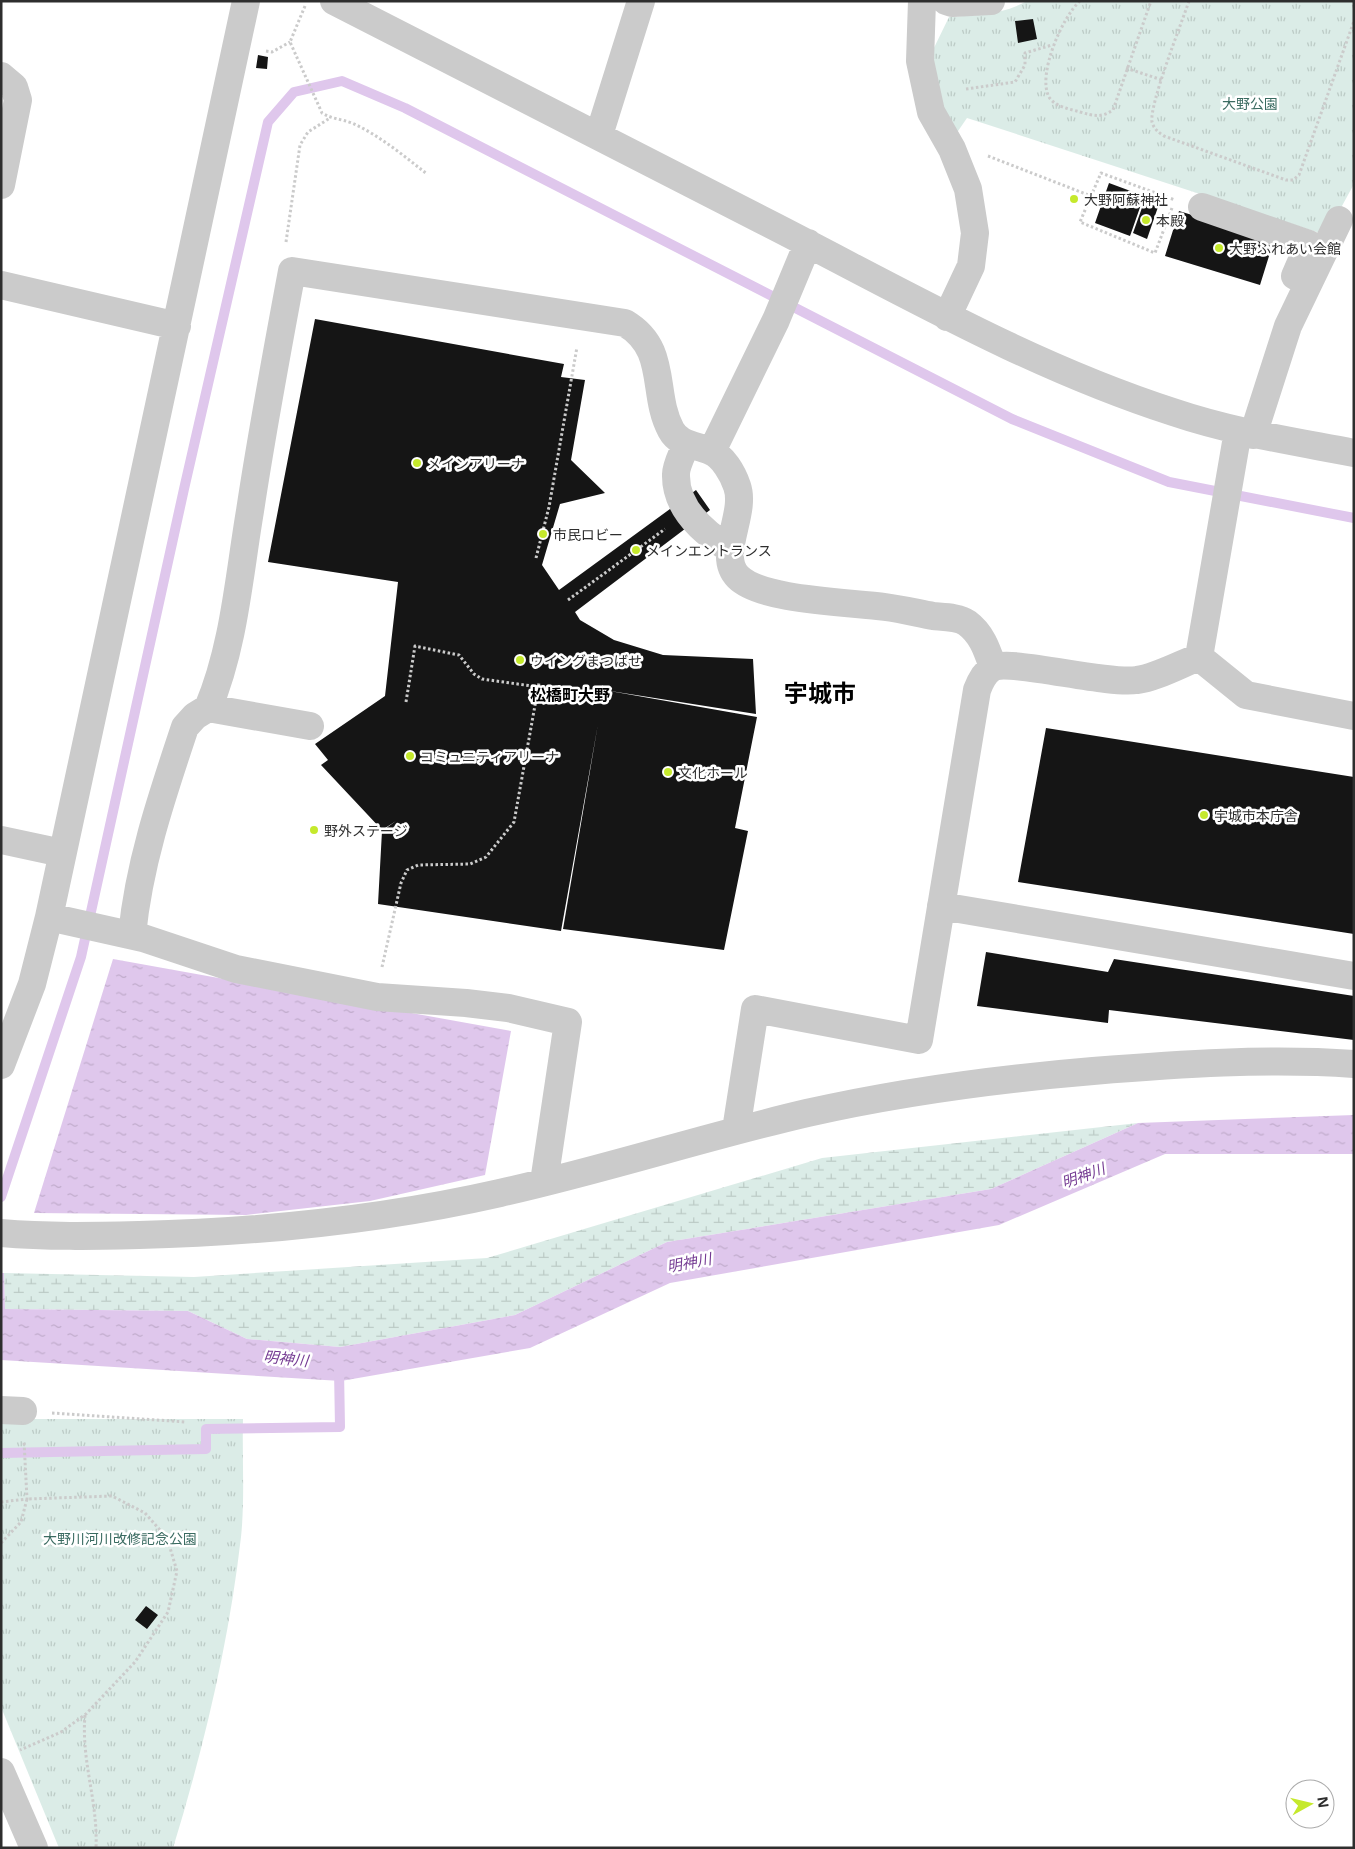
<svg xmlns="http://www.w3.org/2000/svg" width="1355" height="1849" viewBox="0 0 1355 1849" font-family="'Noto Sans','Noto Sans JP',sans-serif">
<defs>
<pattern id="grass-tufts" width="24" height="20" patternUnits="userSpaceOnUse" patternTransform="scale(1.25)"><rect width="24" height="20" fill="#dbece7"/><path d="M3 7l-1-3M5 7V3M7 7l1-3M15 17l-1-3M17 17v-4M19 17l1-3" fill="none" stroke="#bccbc6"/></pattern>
<pattern id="wetland-marsh" width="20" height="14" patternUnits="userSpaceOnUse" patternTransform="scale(1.25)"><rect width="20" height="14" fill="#dbece7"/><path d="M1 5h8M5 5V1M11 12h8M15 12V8" fill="none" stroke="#bccbc6"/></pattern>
<pattern id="water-ripples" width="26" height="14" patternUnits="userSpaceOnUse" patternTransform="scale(1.25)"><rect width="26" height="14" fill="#dfc7ec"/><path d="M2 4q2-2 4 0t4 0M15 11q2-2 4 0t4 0" fill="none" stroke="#c0abcb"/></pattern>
</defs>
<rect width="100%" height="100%" fill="#fff"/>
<path fill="url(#grass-tufts)" d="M1027 1H1354V184L1326 235 967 118 956 134 943 115 931 54 949 17C977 15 1002 15 1027 1Z
M1 1419H243C242 1458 245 1499 241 1537 229 1642 204 1747 173 1848H59L1 1707Z"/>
<path fill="url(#wetland-marsh)" d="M1138 1123 991 1189 667 1242 515 1315 340 1347 247 1339 188 1311 5 1309 4 1273 194 1277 487 1258 822 1158Z"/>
<path fill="url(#water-ripples)" d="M113 959 511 1031 485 1175 370 1201 246 1215 34 1213Z
M1354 1115V1154H1165L999 1225 670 1283 530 1348 341 1381 1 1360V1273H4L5 1309 188 1311 247 1339 340 1347 515 1315 667 1242 991 1189 1138 1123Z"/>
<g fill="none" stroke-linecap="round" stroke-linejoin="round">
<path stroke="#dfc7ec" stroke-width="10" d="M1 1197 81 957 184 489 268 122 294 92 342 81 405 108 1012 419 1169 482 1354 518
M1 1453 206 1449V1429L340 1427 339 1370"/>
</g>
<path fill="#151515" d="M1033 19 1037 39 1018 43 1015 21Z
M258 55 268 57 267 69 256 68Z
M1109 183 1144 196 1130 236 1095 223Z
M1144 202 1158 207 1147 239 1133 233Z
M1179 211 1274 240 1260 285 1165 256Z
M315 319 564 364 561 377 585 380 571 460 605 493 560 504 542 565 559 590 696 490 710 510 575 612 580 620 614 640 663 655 753 659 756 714 604 690 757 717 735 828 748 831 724 950 563 929 598 724 561 931 378 904 382 831 396 821 382 830 321 765 328 760 315 744 385 696 398 582 268 562Z
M1046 728 1354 777V934L1018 882Z
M986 952 1108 972 1114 959 1354 996V1040L1109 1010 1108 1023 977 1006Z
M146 1606 158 1615 147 1629 135 1620Z"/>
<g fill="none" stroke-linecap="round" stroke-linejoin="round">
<path stroke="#cbcbcb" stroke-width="3" stroke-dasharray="2.5 2.5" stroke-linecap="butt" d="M1080 1C1062 17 1037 75 1049 97 1055 107 1070 109 1080 112 1094 116 1101 118 1113 110L1151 1
M1189 1C1182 22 1149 105 1152 122 1154 129 1158 132 1164 136L1286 180H1293L1299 175 1354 21
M305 6 290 42 322 113C332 119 341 119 352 123 379 135 404 156 427 174
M266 51 272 52 290 42
M1126 68 1162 80
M966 89 1015 82 1025 65V53L1052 45
M988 156 1091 196 1101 173 1175 200
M1091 196 1080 222 1155 253 1172 208
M286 242 300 145 308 132 330 118
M536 558 549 507 577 347
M568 600 665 529
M406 702 415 646 459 655 474 674 482 679 539 687
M382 967 401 883 407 870 418 865 470 864 486 857 514 822 539 683
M52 1413 186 1422
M1 1502 27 1499 24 1441
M1 1543 21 1522 27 1499 112 1496 145 1513 167 1538 177 1571 168 1612 135 1662 86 1714 61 1732 20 1750
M85 1715C81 1762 98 1800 96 1848"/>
<path stroke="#cbcbcb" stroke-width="28" d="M334 1C476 73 618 145 760 219 896 288 1027 365 1173 412 1232 432 1292 441 1354 453
M922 1 920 61 931 112 952 149 968 189 975 233 971 266 947 317
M946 1 952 3 991 1
M1 76 14 87 18 100 1 185
M599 135 641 1
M1202 207 1309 244 1295 276
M1 285 177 326
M1253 435 1288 326 1339 220
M686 444C683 453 676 465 676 474 675 509 704 533 730 549
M712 451 776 320 808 243
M1199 657 1238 431
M208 708C234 647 239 576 250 511 262 431 277 351 292 271L625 323C669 349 651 393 671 430 679 445 696 445 710 451 723 456 733 474 737 486 747 514 716 555 738 577 762 601 850 602 885 607 901 609 917 613 933 616 943 617 959 617 967 623 982 634 987 650 993 667
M1 840 62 853
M941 906 1354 976
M49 917 143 938 236 969 377 997 466 1003 508 1008 568 1022 544 1182
M132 935C139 863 162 796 185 727L195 716 208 708 310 726
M1 1065 32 984 49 917 246 1
M736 1130 755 1009 919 1040 977 690C980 682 984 673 992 668 1009 658 1106 685 1137 680 1155 678 1181 664 1199 657L1246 695 1354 716
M1 1233C47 1237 93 1236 139 1235 261 1232 381 1220 500 1193 603 1170 704 1137 807 1113 900 1092 997 1079 1093 1071 1179 1064 1267 1058 1354 1064
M1 1410 23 1411
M1 1772 34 1848"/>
</g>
<g fill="#c5e92c" stroke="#fff" stroke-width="2">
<circle cx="1074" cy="199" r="5"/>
<circle cx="1146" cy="220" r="5"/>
<circle cx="1219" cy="248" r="5"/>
<circle cx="417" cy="463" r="5"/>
<circle cx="543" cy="534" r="5"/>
<circle cx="636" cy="550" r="5"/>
<circle cx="520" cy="660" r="5"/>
<circle cx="410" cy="756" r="5"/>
<circle cx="668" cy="772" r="5"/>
<circle cx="1204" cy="815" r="5"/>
<circle cx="314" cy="830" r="5"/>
</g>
<g text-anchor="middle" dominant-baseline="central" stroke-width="5" stroke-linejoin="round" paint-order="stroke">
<g font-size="14" fill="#3a6b61" stroke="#fff">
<text x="1250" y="103">大野公園</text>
<text x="120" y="1538">大野川河川改修記念公園</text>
</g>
<g font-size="14" fill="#2e2e2e" stroke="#fff" text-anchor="start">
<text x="1084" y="199">大野阿蘇神社</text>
<text x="1156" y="220">本殿</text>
<text x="1229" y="248">大野ふれあい会館</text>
<text x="427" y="463">メインアリーナ</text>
<text x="553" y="534">市民ロビー</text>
<text x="646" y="550">メインエントランス</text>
<text x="530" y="660">ウイングまつばせ</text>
<text x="420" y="756">コミュニティアリーナ</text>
<text x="678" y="772">文化ホール</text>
<text x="1214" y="815">宇城市本庁舎</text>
<text x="324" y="830">野外ステージ</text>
</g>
<g font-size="15" font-style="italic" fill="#743a92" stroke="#fff">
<text transform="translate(1083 1175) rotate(-20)">明神川</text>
<text transform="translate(689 1262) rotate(-11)">明神川</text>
<text transform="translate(286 1358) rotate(6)">明神川</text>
</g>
<g font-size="16" font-weight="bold" fill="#000" stroke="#fff">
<text x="570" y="695">松橋町大野</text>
</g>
<g font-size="24" font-weight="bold" fill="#000" stroke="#fff">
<text x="820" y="692">宇城市</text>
</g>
</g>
<rect width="1355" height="1849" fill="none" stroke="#2e2e2e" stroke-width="5"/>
<g transform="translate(1310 1804) rotate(82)"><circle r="24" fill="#ffffff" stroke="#ababab"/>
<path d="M0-4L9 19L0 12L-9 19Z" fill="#c5e92c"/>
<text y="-8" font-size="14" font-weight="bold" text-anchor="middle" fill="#2e2e2e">N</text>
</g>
</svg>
